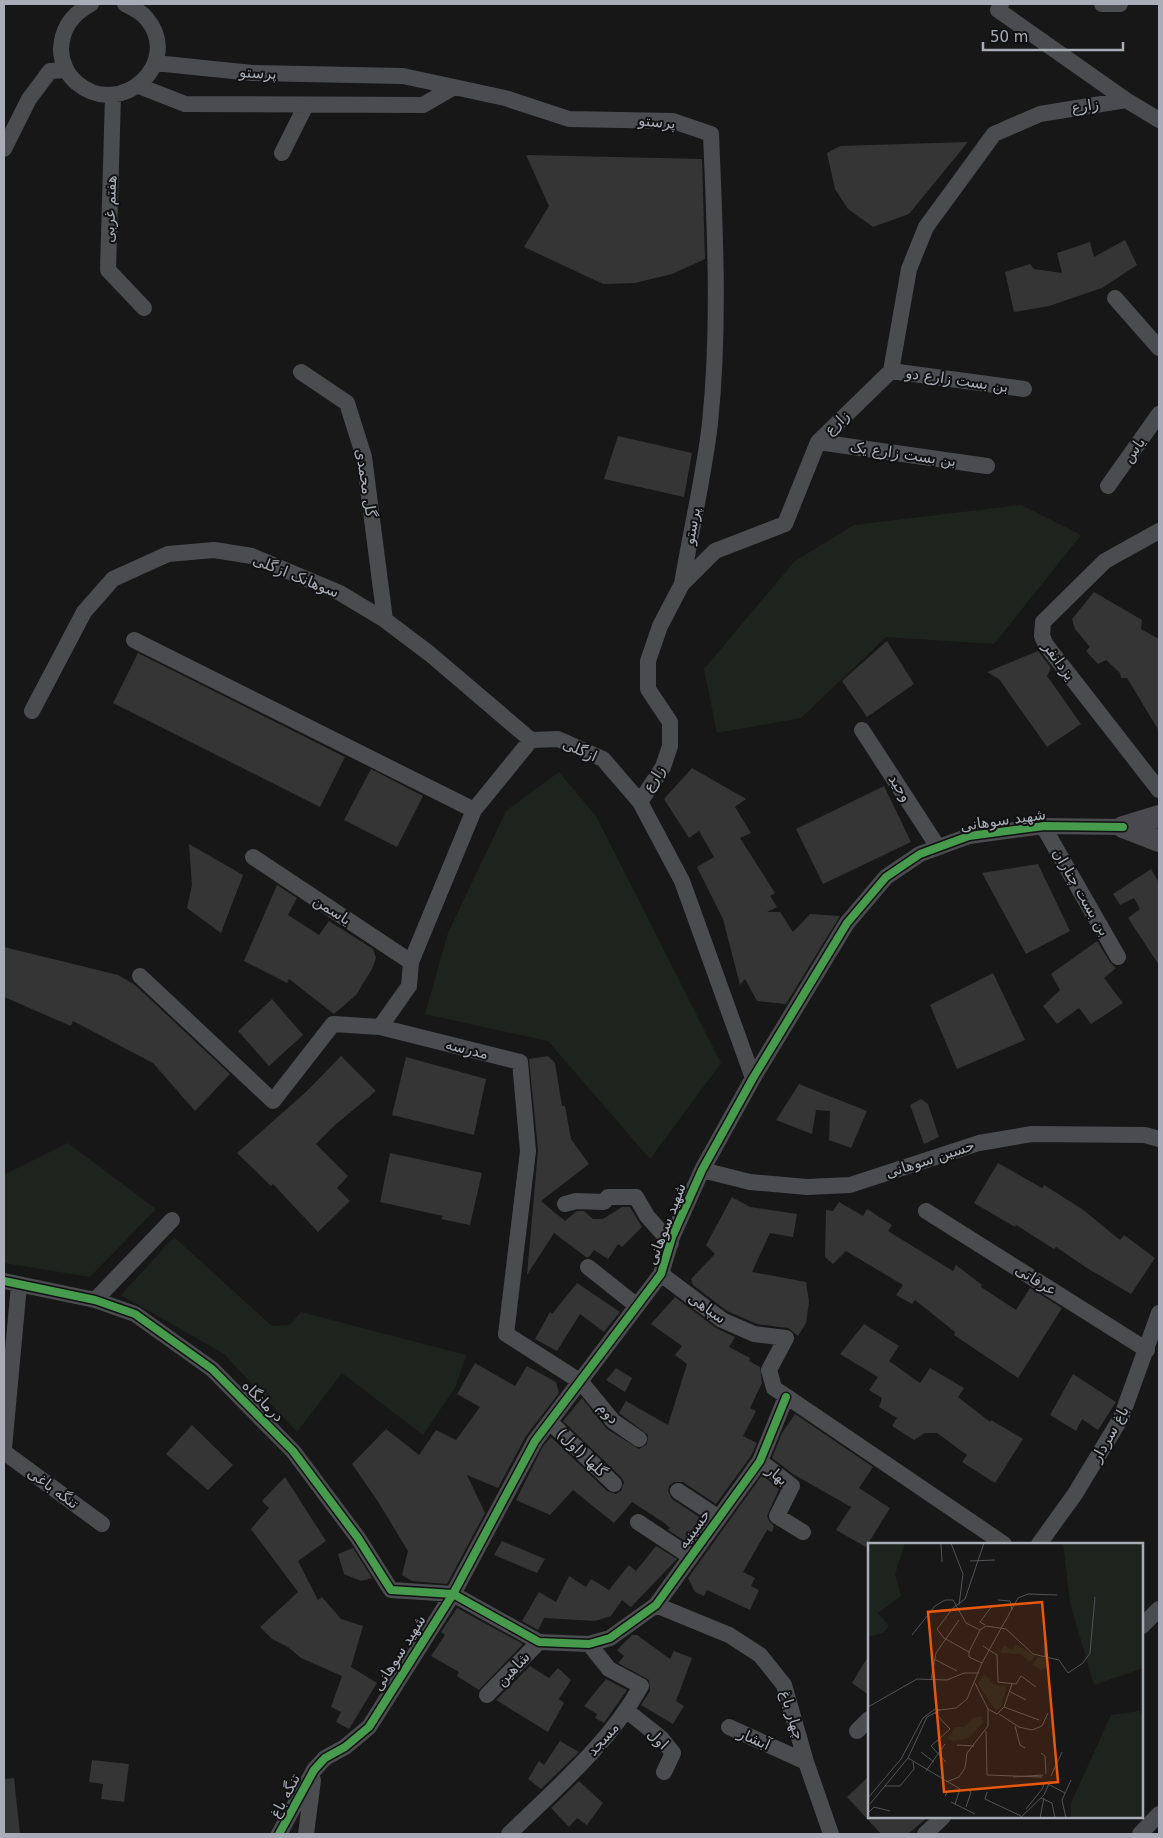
<svg xmlns="http://www.w3.org/2000/svg" width="1163" height="1838" viewBox="0 0 1163 1838" font-family="'DejaVu Sans','Noto Naskh Arabic',sans-serif">
<rect width="100%" height="100%" fill="#171717"/>
<path fill="#1d241e" d="M1021 505 1081 535 994 644 886 637 801 718 717 733 704 669 795 561 854 525Z
M559 772 596 816 721 1063 650 1159 548 1041 425 1014 448 933 506 811Z
M68 1143 156 1209 90 1277 4 1263V1175Z
M174 1237 272 1326 290 1325 301 1312 466 1355 456 1386 423 1435 342 1373 297 1432 224 1354 121 1295Z"/>
<path fill="#353536" d="M968 142 909 214 873 227 848 209 835 189 827 153 840 146Z
M526 155 702 159 705 259 672 274 635 283 603 284 524 247 549 206Z
M1125 240 1137 265 1102 288 1049 306 1014 312 1005 272 1030 264 1034 269 1062 273 1057 253 1090 242 1094 257Z
M618 436 692 453 684 497 604 479Z
M1094 592 1142 620 1141 629 1159 639V731L1127 678H1121L1120 673 1106 660 1098 664 1086 651 1090 647 1075 629 1072 619Z
M887 641 914 684 867 717 842 681Z
M1038 651 1051 668 1047 676 1081 724 1047 747 999 679 987 672Z
M138 653 345 757 320 807 113 703Z
M692 768 746 799 735 807 751 833 740 838 775 893 770 896 777 907 767 912H780L793 932 810 914 840 916 786 1004 757 1001 745 979 740 985 723 919 697 867 714 857 699 831 689 838 664 799Z
M371 769 423 796 397 847 344 820Z
M884 786 911 842 823 884 796 829Z
M189 844 243 875 221 933 187 908 192 885Z
M1038 864 1070 931 1026 954 982 873Z
M1151 869 1159 883V965L1128 918 1140 909 1134 898 1120 905 1113 894Z
M277 885 297 898 288 915 319 935 329 921 373 949 376 958 372 969 356 995 334 1014 289 979 287 983 244 961Z
M1097 941 1110 962 1116 968 1104 978 1123 1003 1091 1024 1079 1008 1057 1024 1043 1006 1060 990 1051 974Z
M4 947 118 975 135 985 230 1074 195 1111 153 1063 73 1021 71 1026 4 997Z
M993 973 1025 1040 957 1069 930 1005Z
M272 999 303 1035 269 1066 238 1031Z
M341 1056 376 1091 335 1125 316 1144 348 1176 337 1188 350 1201 318 1232 273 1184 271 1186 237 1153 307 1091Z
M548 1056 555 1063 562 1106H565L571 1139 589 1164 541 1201 565 1221 577 1211H584L593 1219H603L622 1207H630L642 1227 622 1247 618 1244 608 1259 594 1250 589 1257H586L554 1233 527 1275 538 1150 529 1059Z
M406 1057 486 1079 474 1135 392 1115Z
M799 1084 867 1111 851 1148 829 1140 830 1111 816 1110 812 1134 776 1120Z
M921 1099 928 1104 939 1137 924 1144 910 1105Z
M390 1153 482 1173 470 1225 441 1219 443 1216 380 1202Z
M998 1163 1042 1188 1044 1185 1082 1209 1120 1240 1124 1235 1155 1258 1131 1294 1087 1268 1056 1247 1054 1249 1016 1225 1015 1227 974 1203Z
M732 1197 750 1207 797 1214 793 1237 770 1233 752 1272 806 1282 809 1302 806 1323 798 1336 788 1328 757 1324 727 1311 693 1285 691 1279 715 1254 706 1245Z
M839 1202 863 1216 867 1209 892 1225 888 1231 953 1271 956 1265 982 1285 981 1287 1016 1310 1030 1288 1062 1308 1018 1378 954 1335 955 1332 915 1300 912 1304 896 1295 903 1285 846 1251 833 1264 825 1257 826 1210 833 1211Z
M577 1283 620 1312 604 1332 580 1314 557 1351 535 1339 550 1312 552 1314Z
M675 1297 716 1328 735 1337 729 1347 750 1358 749 1361 760 1367 762 1383 750 1408 756 1411 743 1436 757 1443 751 1456 716 1504 683 1482H674L669 1486 668 1491 672 1499 705 1521 688 1543 668 1530 670 1528 663 1522 632 1502 614 1523 573 1490 550 1515 516 1500 543 1446 551 1437 607 1491 616 1494 621 1491 624 1482 621 1477 563 1421 582 1398 607 1429 639 1449 647 1444 648 1435 619 1413 626 1401 668 1425 687 1364 675 1355 682 1346 651 1324Z
M864 1324 899 1346 889 1361 920 1383 930 1368 964 1388 958 1397 990 1422 991 1420 1023 1439 995 1483 962 1462 967 1455 937 1433H925L914 1440 892 1426 897 1418 879 1407 882 1398 869 1390 878 1377 840 1354Z
M475 1363 515 1386 527 1366 556 1382 559 1393 526 1436 498 1488 467 1475 485 1513 447 1584 412 1581 402 1575 408 1551 377 1500 352 1464 386 1429 419 1455 436 1430 456 1440 480 1407 457 1394Z
M616 1368 632 1378 625 1392 606 1380Z
M1073 1374 1116 1402 1098 1430 1082 1419 1076 1431 1050 1415Z
M795 1414 873 1467 859 1488 890 1508 866 1547 836 1530 851 1507 793 1474 772 1458 782 1433Z
M192 1425 233 1465 208 1490 166 1454Z
M762 1475 779 1489 767 1516 769 1521 774 1526 772 1532 767 1530 743 1572 755 1578 751 1586 759 1590 750 1610 707 1590 704 1596 695 1592 688 1578Z
M285 1477 326 1541 298 1561 318 1600 322 1597 341 1619 363 1626 351 1667 377 1683 349 1729 336 1722 341 1712 331 1707 342 1676 301 1658 288 1647 272 1639 260 1627 298 1592 251 1529 269 1508 262 1501Z
M502 1541 545 1559 537 1573 494 1555Z
M656 1546 677 1559 631 1607 622 1600 611 1616 595 1621 544 1618 538 1630 522 1621 539 1592 556 1602 569 1576 586 1587 591 1579 609 1590 629 1565 636 1571Z
M353 1548 372 1578 361 1581 344 1574 338 1554Z
M457 1608 523 1644 479 1690 457 1676 459 1672 431 1656 445 1635 441 1632Z
M632 1635H637L670 1659 674 1651 692 1658 676 1701 684 1706 673 1724 641 1705 650 1691 649 1680 618 1663 624 1656 617 1650Z
M869 1655V1695L852 1683Z
M530 1666 549 1678 558 1668 571 1680 559 1699 564 1703 548 1732 496 1700Z
M606 1679 627 1690 604 1723 595 1718 597 1714 584 1706Z
M560 1741 579 1752 541 1789 528 1779 539 1761 544 1765Z
M92 1760 129 1764 124 1802 101 1799 103 1784 89 1782Z
M869 1776V1817H928L908 1834H881L847 1797Z
M14 1778 20 1834H4V1779Z
M579 1781 603 1803 587 1825 577 1818 569 1827 551 1808Z"/>
<g fill="none" stroke-linecap="round" stroke-linejoin="round">
<path stroke="#4b4c50" stroke-width="16" d="M91 4C72 14 62 28 61 49 61 61 67 75 77 83 121 120 183 63 147 19 142 12 133 8 125 4
M1001 4 998 10 1126 100 1159 120
M1102 4H1120
M155 63 252 73 403 76 505 98 569 119 673 121 711 134C715 230 720 326 710 423 704 476 691 530 682 584
M139 86 185 104 423 105 454 87
M113 96 108 270 144 308
M4 149 29 99 50 71 66 70
M282 153 306 105
M1115 298 1159 348
M891 371 1024 389
M301 372 347 403 364 457 385 620
M818 442 987 466
M1108 486 1159 414
M1159 531 1105 561 1043 622 1042 636 1046 645 1159 790
M134 640 474 810
M32 711 84 612 113 579 168 554 214 550 252 556 340 593 385 620 430 654 531 740
M862 730 938 847
M640 802 663 767 670 746V722L648 689V661L660 626 682 584 715 551 785 524 818 442 891 371 909 269 926 227 994 134 1040 114 1126 100
M1043 826 1118 957
M253 857 411 962
M140 976 273 1101 333 1024 380 1027 520 1062 528 1151 506 1334 581 1382 613 1421 639 1439
M380 1027 409 986 411 962 474 810 531 740 558 739 603 759 640 802 682 881 753 1078
M702 1170 750 1182 807 1187 850 1185 979 1143 1032 1134 1145 1135 1159 1139
M565 1204 576 1201 604 1202 608 1197H636L647 1216 671 1243
M926 1211 1147 1350
M588 1267 637 1306
M661 1274 722 1320 754 1334 786 1338 769 1370 774 1388 1004 1544
M4 1281 95 1300 135 1314 212 1369 293 1451 358 1538 391 1590 453 1594 539 1642 589 1644 610 1638 656 1605 760 1461 786 1397
M95 1300 172 1220
M550 1422 614 1484
M4 1448 19 1285
M4 1452 102 1524
M760 1461 792 1486 777 1516 803 1532
M678 1491 719 1518
M638 1522 691 1557
M1039 1544 1075 1494 1121 1418 1159 1313
M656 1605 729 1635 760 1655 784 1685 806 1762 831 1834
M1142 1626 1159 1609
M487 1695 539 1642
M627 1711 661 1738 673 1753 664 1772
M729 1727 806 1762
M857 1731 869 1719
M279 1834 314 1770 325 1758 345 1747 369 1727 453 1594 535 1441 661 1274 672 1237 702 1170 753 1078 847 923 886 877 920 854 969 836 1044 826 1123 827
M306 1834 313 1780
M509 1834C555 1789 609 1744 641 1686L609 1669 589 1644
M925 1834 943 1817
M1140 1834 1159 1814"/>
<path stroke="#4a4a4e" stroke-width="22" d="M1123 827 1159 841
M1123 827 1159 816"/>
<g stroke="#111113" stroke-width="11">
<path id="cycleway" d="M4 1281 95 1300 135 1314 212 1369 293 1451 358 1538 391 1590 453 1594 539 1642 589 1644 610 1638 656 1605 760 1461 786 1397
M279 1834 314 1770 325 1758 345 1747 369 1727 453 1594 535 1441 661 1274 672 1237 702 1170 753 1078 847 923 886 877 920 854 969 836 1044 826 1123 827"/>
</g>
<use href="#cycleway" stroke="#469c4c" stroke-width="8"/>
</g>
<g text-anchor="middle" dominant-baseline="central" stroke-width="4" stroke-linejoin="round" paint-order="stroke">
<g font-size="15" fill="#a8adb8" stroke="#111113">
<text transform="translate(258 73) rotate(3)">پرستو</text>
<text transform="translate(1085 106) rotate(-9)">زارع</text>
<text transform="translate(657 122) rotate(5)">پرستو</text>
<text transform="translate(110 209) rotate(-88)">هفتم غربی</text>
<text transform="translate(957 380) rotate(8)">بن بست زارع دو</text>
<text transform="translate(837 423) rotate(-44)">زارع</text>
<text transform="translate(1134 450) rotate(-55)">یاس</text>
<text transform="translate(903 454) rotate(8)">بن بست زارع یک</text>
<text transform="translate(366 483) rotate(81)">گل محمدی</text>
<text transform="translate(692 526) rotate(-80)">پرستو</text>
<text transform="translate(296 576) rotate(22)">سوهانک ازگلی</text>
<text transform="translate(1059 661) rotate(54)">یزدانفر</text>
<text transform="translate(580 750) rotate(24)">ازگلی</text>
<text transform="translate(654 779) rotate(-58)">زارع</text>
<text transform="translate(900 788) rotate(57)">وحید</text>
<text transform="translate(1003 820) rotate(-8)">شهید سوهانی</text>
<text transform="translate(1081 892) rotate(60)">بن بست چناران</text>
<text transform="translate(332 910) rotate(33)">یاسمن</text>
<text transform="translate(467 1049) rotate(14)">مدرسه</text>
<text transform="translate(930 1159) rotate(-18)">حسین سوهانی</text>
<text transform="translate(666 1224) rotate(-69)">شهید سوهانی</text>
<text transform="translate(1036 1280) rotate(32)">عرفاتی</text>
<text transform="translate(707 1308) rotate(35)">سپاهی</text>
<text transform="translate(263 1401) rotate(45)">درمانگاه</text>
<text transform="translate(608 1413) rotate(47)">دوم</text>
<text transform="translate(1110 1434) rotate(-61)">باغ سردار</text>
<text transform="translate(582 1453) rotate(44)">گلها (اول)</text>
<text transform="translate(777 1475) rotate(39)">بهار</text>
<text transform="translate(53 1488) rotate(36)">تنگه باغی</text>
<text transform="translate(694 1529) rotate(-54)">حسینیه</text>
<text transform="translate(399 1653) rotate(-58)">شهید سوهانی</text>
<text transform="translate(513 1669) rotate(-46)">شاهین</text>
<text transform="translate(792 1715) rotate(73)">چهار باغ</text>
<text transform="translate(603 1739) rotate(-48)">مسجد</text>
<text transform="translate(658 1739) rotate(44)">اول</text>
<text transform="translate(754 1739) rotate(24)">آبشار</text>
<text transform="translate(285 1796) rotate(-62)">تنگه باغ</text>
</g>
</g>
<g transform="translate(868 1543)">
<rect width="275" height="275" fill="#171717"/>
<path d="M0 0H37L27 31 33 53 10 70 21 83 15 90 0 94ZM195 0H275V125L226 142 202 60ZM148 101 167 113 162 119 152 111 132 110 136 102 144 107ZM170 114 180 115 179 124 173 127 164 122ZM116 131 127 142 139 143 133 164 128 168 110 141ZM271 168 275 172V275H203V260L243 172ZM113 173 115 179 101 195 85 198 79 196 87 184H97L105 175Z" fill="#1d241e"/>
<path fill="none" stroke="#515357" stroke-width="1" d="M83 0 95 31 91 62M73 1 74 19M102 18 127 17M130 57 142 58 144 67M117 82 112 79 124 63M118 83 138 86 165 111 191 117 200 130 215 120 222 110 227 54M44 92 67 63 77 57H85L98 80 112 87M115 103 129 112 130 139 148 141 153 133 168 144M101 109 76 95 69 86 85 65 97 56 116 0M177 113V97M66 116 89 128M114 120 101 114V109L112 87 118 83M63 137 68 110 91 77M107 140 120 166 129 171 136 164 144 141M141 148 158 157M0 164 49 136 79 137 96 130H111M136 164 171 177M72 167 88 165 99 156 114 120 150 55 160 51 189 52M67 170 82 186 63 203 78 219M131 171 151 184 164 187 174 183 180 170M147 183 152 202 157 205M118 188 119 232 174 234M89 202 106 203M53 209 66 219M173 210 177 213 178 231M40 215 92 246 87 261M58 228 77 201M183 233 194 209M145 234 175 232M78 239 91 234 97 225 99 210 120 183V166M180 241 197 250M17 243H32L46 226 45 219M119 249 117 256 153 273M77 253 80 248H91M0 255 33 216 55 175 67 166 72 167M173 255 184 260 187 275M83 259 107 271M2 261 40 215 59 174 72 167M98 264 103 249 100 247M158 266 175 245 176 239M0 270 6 264 22 268M152 275 176 252 182 238M172 275 176 255M198 275 194 257 203 237"/>
<path fill="#e8590c" fill-opacity="0.15" stroke="#e8590c" stroke-width="2.5" d="M174 59 190 239 76 249 60 69Z"/>
<rect width="275" height="275" fill="none" stroke="#a8adb8" stroke-width="2.5"/>
</g>
<rect width="1163" height="1838" fill="none" stroke="#a8adb8" stroke-width="10"/>
<path d="M983 42v8h140v-8" fill="none" stroke="#a8adb8" stroke-width="2.5"/>
<text x="990" y="42" font-size="15" fill="#a8adb8" stroke="#111113" stroke-width="4" paint-order="stroke">50 m</text>
</svg>
